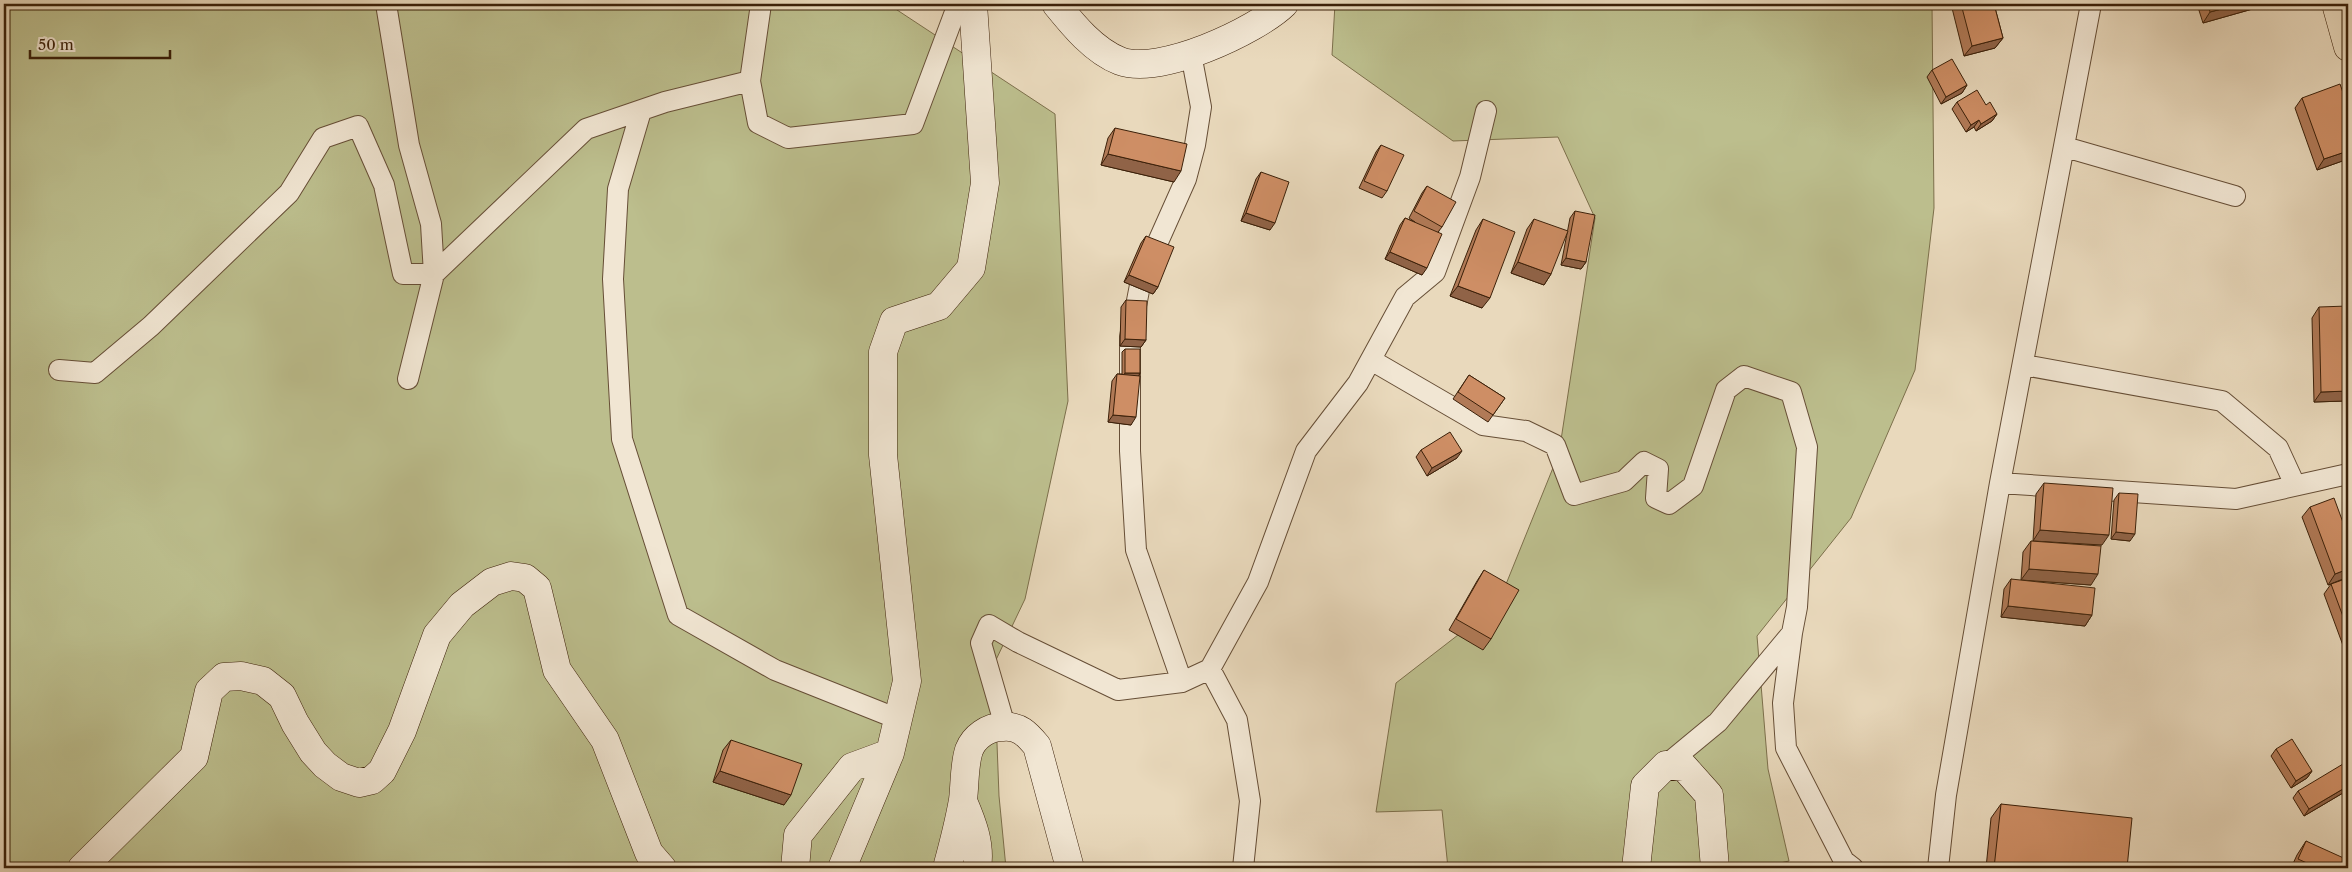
<svg xmlns="http://www.w3.org/2000/svg" width="2352" height="872" viewBox="0 0 2352 872" font-family="'Libre Caslon Text',serif">
<rect width="100%" height="100%" fill="#e9d9bc"/>
<filter id="stains"><feTurbulence type="fractalNoise" baseFrequency=".004" numOctaves="4"/><feColorMatrix values="0 0 0 0 .2 0 0 0 0 .09 0 0 0 0 .02 0 0 0 .5 -.17"/></filter>
<radialGradient id="worn" r=".72"><stop offset=".6" stop-color="#630" stop-opacity="0"/><stop offset="1" stop-color="#630" stop-opacity=".3"/></radialGradient>
<path fill="#bcbe8d" stroke="#7c6f4b" d="M4 4H888L1055 114 1068 401 1025 599 994 664 999 796 1006 868H4Z
M1335 4H1932L1934 208 1915 370 1851 518 1757 636 1768 769 1789 861 1758 868H1448L1442 810 1376 812 1396 683 1498 604 1559 453 1595 218 1558 137 1453 141 1332 55Z"/>
<g fill="none" stroke-linecap="round" stroke-linejoin="round">
<g stroke="#664e36" stroke-width="22">
<path id="street" d="M386 4 409 145 431 224 434 274 408 379
M761 4 750 81 758 123 788 138 913 124 958 4
M641 111 618 189 613 279 622 439 678 615 775 670 898 719
M2065 147 2235 196
M1371 360 1483 425 1526 431 1555 445 1574 495 1624 481 1644 462 1658 469 1656 498 1669 504 1693 486 1726 390 1744 376 1791 392 1807 447 1797 607 1792 633 1718 722 1666 765
M2024 365 2222 401 2278 448 2295 485
M59 370 95 373 151 326 289 193 323 138 358 126 384 185 403 274H434L586 129 665 102 750 81
M2000 483 2236 499 2348 474
M1792 633 1783 703 1786 748 1844 861 1853 868
M1210 669 1237 720 1250 801 1243 868
M1182 682 1136 550 1130 451V337L1141 280 1186 179 1195 145 1201 107 1191 54
M1005 726 981 643 989 625 1018 642 1118 690 1182 682 1210 669 1258 582 1306 451 1358 383 1405 297 1435 272 1470 177 1486 111
M1938 868 1946 795 2000 483 2091 4"/>
</g>
<g stroke="#3b2009" stroke-width="29">
<path id="secondary" d="M1056 4C1073 25 1094 51 1120 61 1159 76 1256 31 1284 4
M963 801C972 822 981 844 977 868
M82 868 194 757 209 691 224 677 241 676 263 681 282 696 295 723 313 752 325 765 341 777 359 783 372 780 382 771 402 731 437 635 462 605 492 582 511 576 525 578 537 588 557 670 605 740 649 853 662 868
M795 868 798 835 852 767 890 753
M842 868 890 753 907 681 883 455V352L894 321 939 306 971 268 985 183 973 4
M947 868C953 846 959 823 963 800 965 784 964 765 969 750 974 737 988 727 1002 727 1019 725 1027 734 1037 746L1070 868
M1636 868 1645 786 1666 765 1684 767 1709 795 1715 868"/>
</g>
<g stroke="#3b2009" stroke-width="29">
<path id="primary" d="M2336 4 2348 47"/>
</g>
<use href="#street" stroke="#f1e6d3" stroke-width="20"/>
<use href="#secondary" stroke="#f1e6d3" stroke-width="28"/>
<use href="#primary" stroke="#e9d9bc" stroke-width="28"/>
</g>
<path fill="#b17a57" stroke="#3b2009" d="M1951 4H1994L2003 38 1995 48 1964 56Z
M2197 4H2259L2256 8 2203 23Z
M1932 70 1967 85 1962 93 1941 104 1927 77Z
M2302 98 2348 159 2317 170 2295 108Z
M1957 102 1986 105 1997 114 1992 121 1976 131 1974 127 1966 132 1952 109Z
M1115 128 1174 182 1101 165 1108 138Z
M1381 145 1387 191 1382 198 1359 188 1376 152Z
M1261 172 1270 230 1241 221 1256 179Z
M1427 186 1442 227 1438 232 1422 275 1385 259 1400 225 1405 218 1415 222 1409 218 1422 193Z
M1575 211 1586 262 1581 269 1561 265 1570 218Z
M1483 219 1482 308 1450 296 1476 230Z
M1534 219 1551 274 1544 285 1511 273 1527 229Z
M1146 236 1158 287 1153 294 1124 282 1141 243Z
M1126 300 1146 340 1141 347 1120 346 1121 307Z
M2319 307 2345 401 2314 402 2312 318Z
M1125 349 1140 373 1139 376 1131 425 1108 422 1112 381 1117 374H1122V352Z
M1469 375 1505 398 1488 422 1453 399Z
M1421 450 1457 458 1427 476 1416 457Z
M2044 483 2102 545 2033 541 2036 494Z
M2119 493 2130 541 2111 539 2114 500Z
M2310 507 2348 577 2328 585 2302 517Z
M2031 541 2091 585 2021 580 2023 552Z
M1484 570 1491 639 1483 650 1449 630 1477 581Z
M2348 578V659L2324 594 2331 584Z
M2011 579 2092 615 2085 626 2001 617 2004 589Z
M731 740 784 805 713 782 723 750Z
M2276 749 2312 771 2307 778 2291 788 2271 756Z
M2348 773V790L2304 816 2293 798 2298 791Z
M2001 804 2127 868H1986L1991 818Z
M2306 841 2348 868H2291L2297 855Z"/>
<path fill="#906347" stroke="#3b2009" d="M2241 4H2259L2256 8 2203 23 2210 12Z
M2003 38 1995 48 1964 56 1972 46Z
M1967 85 1962 93 1941 104 1946 97Z
M1997 114 1992 121 1976 131 1981 124Z
M1979 120 1974 127 1966 132 1971 125Z
M2348 151V159L2317 170 2324 159Z
M1108 154 1181 171 1174 182 1101 165Z
M1246 213 1275 223 1270 230 1241 221Z
M1390 252 1427 268 1422 275 1385 259Z
M1566 258 1586 262 1581 269 1561 265Z
M1518 262 1551 274 1544 285 1511 273Z
M1129 275 1158 287 1153 294 1124 282Z
M1458 286 1490 298 1482 308 1450 296Z
M1125 339 1146 340 1141 347 1120 346Z
M1125 373H1140L1138 377H1122Z
M2348 391V397L2345 401 2314 402 2321 392Z
M1113 415 1136 417 1131 425 1108 422Z
M1462 451 1457 458 1427 476 1432 468Z
M2040 530 2109 535 2102 545 2033 541Z
M2116 532 2135 534 2130 541 2111 539Z
M2029 569 2098 574 2091 585 2021 580Z
M2348 569V577L2328 585 2335 574Z
M2008 606 2092 615 2085 626 2001 617Z
M720 771 791 795 784 805 713 782Z
M2312 771 2307 778 2291 788 2296 781Z
M2348 786V790L2304 816 2309 809Z"/>
<path fill="#ce8e65" stroke="#3b2009" d="M1961 4H1994L2003 38 1972 46Z
M2208 4H2241L2210 12Z
M1952 59 1967 85 1946 97 1932 70Z
M2340 84 2348 107V151L2324 159 2302 98Z
M1977 90 1986 105 1990 102 1997 114 1981 124 1979 120 1971 125 1957 102Z
M1115 128 1187 144 1181 171 1108 154Z
M1381 145 1404 155 1387 191 1364 181Z
M1261 172 1289 182 1275 223 1246 213Z
M1427 186 1456 202 1442 227 1414 211Z
M1575 211 1595 215 1586 262 1566 258Z
M1405 218 1442 234 1427 268 1390 252Z
M1483 219 1515 232 1490 298 1458 286Z
M1534 219 1568 231 1551 274 1518 262Z
M1146 236 1174 247 1158 287 1129 275Z
M1126 300 1147 301 1146 340 1125 339Z
M2348 306V391L2321 392 2319 307Z
M1125 349H1140V373H1125Z
M1117 374 1140 376 1136 417 1113 415Z
M1469 375 1505 398 1493 415 1458 392Z
M1450 432 1462 451 1432 468 1421 450Z
M2044 483 2113 488 2109 535 2040 530Z
M2119 493 2138 494 2135 534 2116 532Z
M2334 498 2348 536V569L2335 574 2310 507Z
M2031 541 2101 546 2098 574 2029 569Z
M1484 570 1519 590 1491 639 1456 619Z
M2348 578V630L2331 584Z
M2011 579 2095 588 2092 615 2008 606Z
M2292 739 2312 771 2296 781 2276 749Z
M731 740 802 764 791 795 720 771Z
M2343 764 2348 773V786L2309 809 2298 791Z
M2001 804 2132 818 2127 868H1994Z
M2306 841 2348 860V868H2318L2298 859Z"/>
<rect width="2352" height="872" fill="none" stroke="#e9d9bc" stroke-width="20"/>
<rect x="5" y="5" width="2342" height="862" fill="none" stroke="#3b2009" stroke-width="2.5"/>
<rect x="10" y="10" width="2332" height="852" fill="none" stroke="#3b2009"/>
<path d="M30 50v8h140v-8" fill="none" stroke="#3b2009" stroke-width="2.5"/>
<text x="38" y="50" font-size="15" fill="#3b2009" stroke="#f1e6d3" stroke-width="4" paint-order="stroke">50 m</text>
<rect width="100%" height="100%" filter="url(#stains)"/>
<rect width="100%" height="100%" fill="url(#worn)"/>
</svg>
